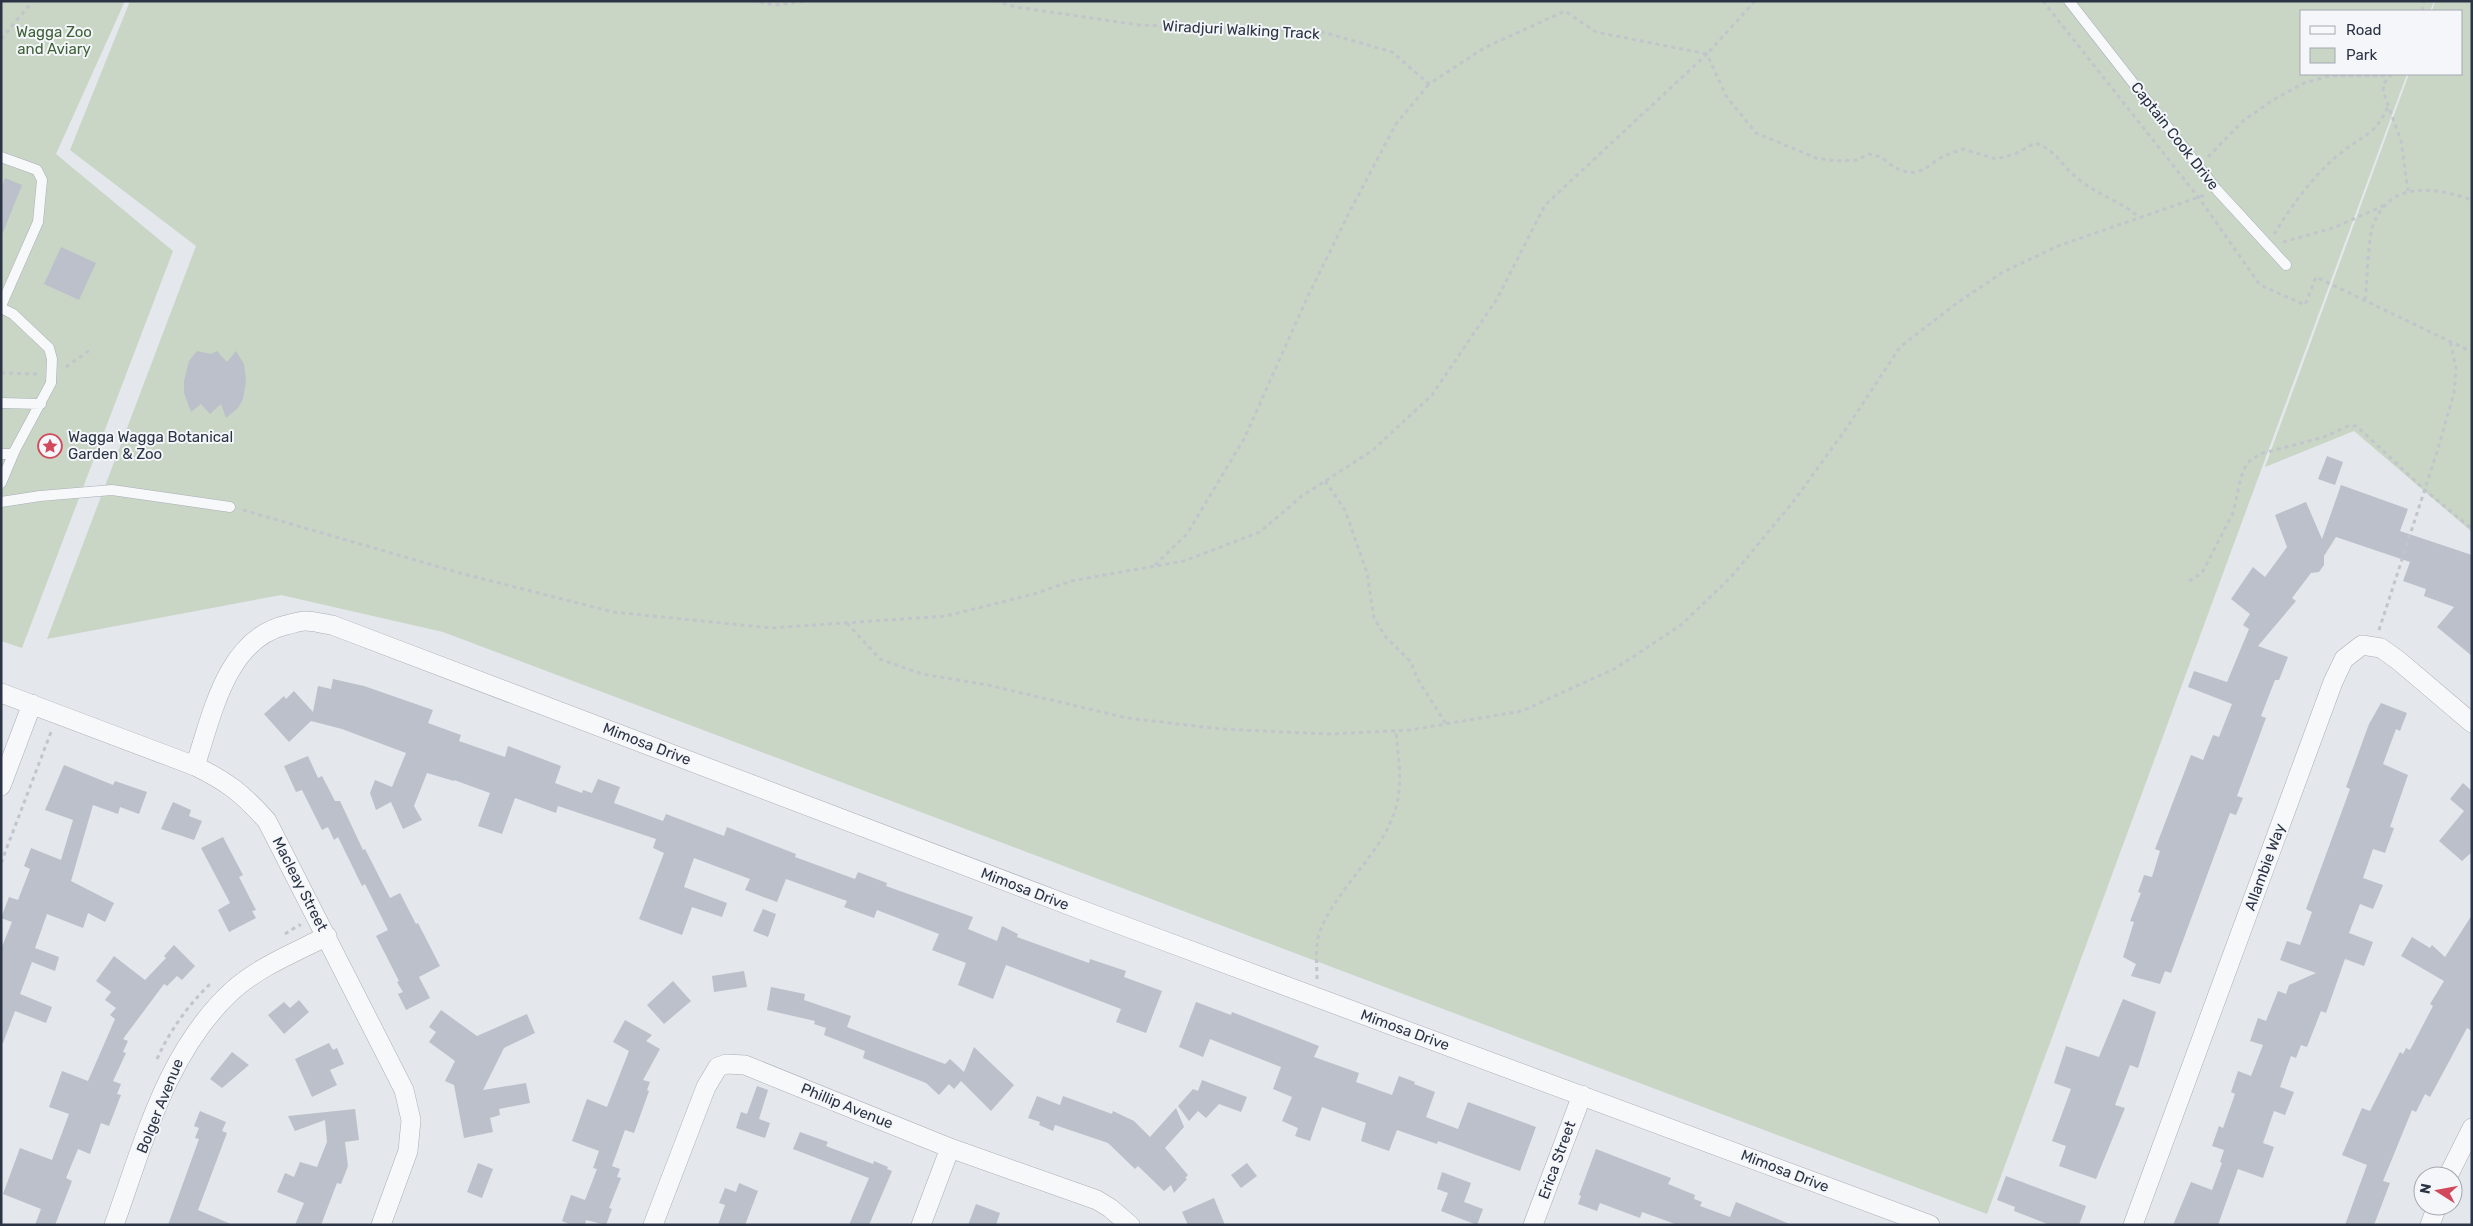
<svg xmlns="http://www.w3.org/2000/svg" width="2473" height="1226" viewBox="0 0 2473 1226" font-family="Rubik,sans-serif">
<rect width="100%" height="100%" fill="#e4e7ec"/>
<path fill="#c9d6c5" d="M1 1H125L56 154 173 251 22 648 1 641Z
M130 1H2434L2430 11H2302V74H2407L1987 1214 443 632 281 595 47 639 196 246 70 150Z
M2435 1H2472V532L2354 431 2265 467 2409 74H2462V11H2432Z"/>
<path fill="#bbc0ca" d="M5 178 22 185 2 235 1 189Z
M61 247 96 263 79 300 44 284Z
M197 351 211 354 217 351 227 362 236 351 244 364 246 381 243 399 238 408 226 418 221 404 210 414 201 404 191 412 184 393V381L189 361Z
M2327 456 2343 462 2335 485 2318 479Z
M2341 485 2408 509 2400 531 2472 555V656L2437 627 2454 607 2424 596 2426 589 2403 581 2410 562 2336 537 2324 556V565L2319 572 2311 573 2292 598 2296 601 2258 646 2288 657 2279 680H2275L2261 716 2266 718 2237 796 2243 798 2236 815 2230 813 2171 973 2165 971 2160 984 2131 976 2136 964 2123 957 2134 922 2130 921 2141 893 2138 892 2144 875 2152 877 2160 851 2155 849 2191 755 2203 760 2213 735 2219 737 2232 704 2188 687 2194 671 2227 682 2249 629 2243 625 2250 614 2231 599 2253 567 2265 577 2287 547 2275 515 2306 502 2322 539Z
M333 679 364 686 433 710 428 723 461 735 459 741 505 757 508 746 561 766 555 783 582 793 583 790 592 793 598 779 620 787 614 803 663 821 666 814 724 836 727 827 796 854 795 857 855 879 858 872 887 883 886 886 973 917 968 929 997 941 1002 926 1018 934 1017 937 1089 963 1090 959 1126 971 1124 977 1162 991 1146 1033 1116 1022 1121 1009 1006 965 993 999 958 985 966 963 932 950 939 934 877 910 874 918 844 907 847 901 786 879 777 902 745 890 750 879 694 858 684 887 727 903 722 917 692 907 682 935 639 919 664 853 653 848 656 839 558 806 556 813 515 798 502 834 478 826 490 793 454 780V781L427 773 414 806 422 820 403 829 391 802 376 810 370 793 375 780 392 787 406 753 342 729 311 721 289 742 264 714 284 696 286 699 294 691 313 712 318 686 331 689Z
M2381 703 2407 713 2400 731 2396 729 2383 764 2408 775 2390 827 2394 828 2385 853 2373 849 2363 878 2383 885 2373 909 2360 904 2349 933 2373 942 2364 966 2345 959 2326 1013 2321 1011 2307 1047 2301 1045 2296 1058 2291 1056 2280 1087 2294 1092 2285 1115 2274 1111 2263 1143 2274 1147 2263 1178 2238 1169 2218 1225H2173L2191 1182 2212 1190 2222 1163 2220 1162 2224 1150 2212 1146 2219 1126 2223 1128 2235 1094 2231 1092 2238 1071 2251 1076 2263 1045 2250 1041 2258 1018 2266 1021 2278 991 2286 994 2289 985 2316 973 2280 960 2287 941 2300 945 2312 912 2306 909 2350 789 2346 787 2369 724Z
M308 756 318 778 322 776 335 801H340L363 850 365 849 390 898 400 893 416 924 418 923 440 966 419 977 430 998 406 1010 398 994 403 992 397 982 399 981 376 936 388 930 365 884 362 886 338 837 334 840 328 827 322 830 302 790 296 792 284 766Z
M64 765 113 785 115 781 147 792 139 814 120 807 118 814 93 805 71 881 114 903 105 922 88 913 83 928 47 914 35 948 59 957 55 971 32 962 20 994 52 1007 46 1023 15 1011 3 1043H1V949L12 922 1 918 9 897 18 900 30 869 24 866 31 848 61 860 73 820 45 810Z
M2463 783 2472 791V852L2462 861 2439 841 2464 811 2450 799Z
M173 802 191 810 189 816 202 821 194 840 161 829Z
M223 837 243 875 239 877 256 910 252 911 256 918 229 932 218 910 230 903 201 848Z
M763 909 776 914 768 937 753 931Z
M2472 915V1031L2467 1028 2430 1097 2425 1094 2416 1112 2412 1110 2383 1181 2390 1183 2374 1225H2345L2367 1165 2342 1155 2362 1108 2370 1111 2400 1052 2403 1054 2406 1048 2410 1050 2433 1006 2430 1004 2444 981 2401 956 2412 937 2430 948 2432 945 2445 957Z
M174 945 195 966 182 980 177 976 167 986 164 984 123 1039 128 1041 123 1052 126 1053 113 1081 121 1084 117 1094 121 1095 109 1126 101 1123 90 1154 78 1149 66 1178 72 1181 55 1225H35L41 1209 3 1194 20 1148 52 1160 69 1114 49 1107 62 1071 88 1081 115 1019 110 1015 116 1008 105 1000 111 992 96 981 114 956 145 980 166 958 164 956Z
M744 971 747 987 714 992 712 976Z
M673 981 691 1001 664 1024 647 1005Z
M771 987 805 994 804 1000 851 1016 847 1027 945 1064 950 1059 964 1072 974 1047 1014 1085 991 1111 961 1081 954 1089 949 1084 939 1095 926 1083 863 1058 865 1051 824 1035 826 1028 814 1024 815 1021 767 1010Z
M2123 999 2156 1012 2138 1068 2130 1065 2115 1105 2125 1108 2096 1179 2059 1166 2066 1146 2052 1141 2071 1089 2054 1083 2066 1046 2099 1057Z
M299 1000 309 1012 284 1034 268 1015 284 1002 290 1008Z
M1196 1002 1231 1015 1232 1012 1319 1046 1314 1057 1359 1073 1356 1082 1392 1095 1399 1076 1415 1082 1414 1084 1435 1092 1426 1117 1458 1129 1468 1102 1536 1127 1520 1171 1438 1141 1437 1144 1397 1130 1389 1151 1361 1141 1366 1123 1322 1107 1310 1141 1295 1136 1298 1128 1282 1121 1292 1097 1273 1089 1281 1067 1210 1039 1203 1057 1179 1047Z
M441 1010 477 1036 527 1014 535 1033 504 1048 483 1090 526 1083 530 1103 499 1109 500 1115 490 1118 493 1132 464 1138 454 1085 445 1081 455 1061 429 1042 436 1032 429 1027Z
M625 1020 652 1035 646 1041 660 1049 643 1080 650 1082 647 1090 649 1091 634 1133 625 1130 612 1166 620 1169 617 1177 621 1178 609 1208 612 1209 606 1225 586 1220 585 1225H571L562 1221 571 1195 585 1200 597 1169 593 1168 599 1151 572 1141 587 1099 607 1107 629 1051 613 1042Z
M329 1043 333 1050 337 1048 344 1064 330 1070 337 1085 312 1097 295 1059Z
M232 1052 249 1065 222 1088 210 1079Z
M1202 1080 1247 1097 1241 1112 1219 1104 1206 1118 1198 1111 1189 1121 1178 1106 1193 1089 1198 1091Z
M757 1086 768 1090 759 1119 770 1123 765 1138 736 1128 741 1112 747 1114Z
M1037 1096 1060 1105 1063 1096 1112 1114 1113 1111 1134 1121 1150 1137 1176 1108 1184 1127 1165 1148 1188 1175 1185 1178 1187 1179 1174 1193 1171 1185 1164 1191 1138 1166 1135 1169 1108 1143 1055 1125 1053 1131 1039 1125 1040 1122 1028 1118Z
M355 1109 359 1140 345 1142 348 1166 341 1184 337 1183 321 1225H295L304 1203 277 1192 285 1173 294 1177 300 1162 317 1167 327 1142 325 1120 295 1131 288 1116Z
M200 1111 226 1122 222 1131 227 1133 198 1210 233 1225H168L199 1139 195 1138 199 1128 194 1126Z
M800 1132 828 1142 826 1146 873 1164 874 1161 888 1167 887 1169 892 1171 869 1225H849L869 1178 793 1149Z
M1596 1149 1671 1178 1668 1184 1695 1195 1694 1199 1702 1202 1700 1206 1730 1217 1736 1202 1792 1225H1678L1642 1212 1640 1218 1600 1203 1597 1211 1578 1204 1581 1196 1579 1195Z
M478 1163 493 1169 482 1198 467 1192Z
M1247 1163 1257 1176 1241 1188 1231 1175Z
M1442 1172 1471 1183 1464 1202 1483 1209 1477 1225 1441 1211 1448 1193 1437 1189Z
M2006 1176 2086 1206 2079 1225H2050L2014 1211 2015 1207 1997 1200Z
M739 1183 758 1191 745 1225H718L725 1205 719 1203 725 1188 736 1192Z
M1214 1198 1225 1225H1188L1182 1212Z
M976 1204 1000 1213 996 1225H968Z"/>
<g fill="none" stroke-linecap="round" stroke-linejoin="round">
<g stroke="#a9aeb7" stroke-width="11">
<path id="lane" d="M2069 1 2217 190 2286 265
M1 157 37 170 42 180 38 222 1 306
M1 308 13 314 49 348 52 359 51 383 15 450 1 483
M1 403 41 404
M1 454H13
M1 502 40 496 112 490 230 507"/>
</g>
<g stroke="#a9aeb7" stroke-width="20">
<path id="street" d="M1 693 195 766C228 782 243 794 267 821L404 1090 411 1120 408 1151 381 1225
M195 766C212 716 226 639 286 625 292 624 299 621 305 621 314 621 323 624 332 625L1100 917 1930 1225
M1 786 32 704
M2448 1176 2472 1128
M114 1225C144 1143 166 1052 232 991 258 967 296 952 327 936
M653 1225 706 1087 718 1067 726 1064 745 1065 950 1148 1097 1200 1110 1208 1130 1225
M921 1225 950 1148
M1533 1225 1582 1095
M2133 1225 2333 682 2344 659 2362 645 2381 648 2399 661 2472 723
M2430 1225 2437 1206"/>
</g>
<path stroke="#c2c5cb" stroke-width="3" stroke-dasharray="4 4" stroke-linecap="butt" d="M752 1 775 5 807 1
M995 1 1016 7 1139 25 1319 31 1392 52 1429 84 1484 48 1565 11 1596 32 1707 54 1755 1
M2043 1 2199 198 2260 285 2305 305 2316 277 2472 352
M2422 11 2424 1
M1 39 33 1
M2392 74 2384 83 2383 91 2401 141 2408 191
M2208 157 2244 120 2273 100 2304 83 2329 76H2389
M2274 234C2292 205 2315 173 2342 152 2366 133 2376 135 2389 104
M2283 242 2333 228 2385 205
M2365 300C2368 280 2367 236 2375 220 2394 180 2437 188 2472 200
M66 367 90 350
M1 373 39 374
M1325 481 1345 510 1367 573 1374 618 1385 636 1411 662 1417 678 1446 724
M243 510 460 573 613 612 771 628 946 616 1034 594 1071 581 1184 561 1260 532 1302 496 1373 450 1432 395 1497 299 1545 205 1707 54 1726 96 1756 133 1816 158 1836 161 1857 160 1869 154 1881 157 1895 168 1910 173 1923 170 1943 156 1963 149 1996 159 2015 154 2035 143C2055 149 2060 164 2076 177 2095 194 2119 200 2139 217
M1155 565 1187 534 1245 437 1307 298 1351 209 1396 124 1429 84
M2189 581 2202 573 2233 513 2241 477 2247 463 2260 454 2324 437 2348 426H2356L2363 432 2425 490 2472 529
M847 623 880 659 922 674 988 685 1127 718 1221 729 1328 734 1410 730 1522 711 1616 668 1681 625 1731 577 1793 502 1846 429 1900 347 1957 303 2003 272 2058 246 2205 195
M2379 630 2437 452 2454 393 2456 368 2450 340
M1 863 51 732 53 733
M285 934 299 925 301 926
M1317 979C1317 965 1315 947 1319 934 1336 887 1383 854 1396 807 1403 782 1398 756 1396 731
M157 1059C170 1030 189 1004 211 983"/>
<use href="#lane" stroke="#f7f8fa" stroke-width="10"/>
<use href="#street" stroke="#f7f8fa" stroke-width="19"/>
</g>
<defs>
<g id="sight-ring" transform="scale(1.25)"><circle r="9.5" fill="#f4f6f9" stroke="#d1495b" stroke-width="1.5"/><path d="M0-6L1.8-2.2L6-1.7L2.9 1.2L3.7 5.4L0 3.3L-3.7 5.4L-2.9 1.2L-6-1.7L-1.8-2.2Z" fill="#d1495b"/></g>
</defs>
<g fill-rule="evenodd">
<use href="#sight-ring" x="50" y="446"/>
</g>
<g text-anchor="middle" dominant-baseline="central" stroke-width="4" stroke-linejoin="round" paint-order="stroke">
<g font-size="15" fill="#2b3445" stroke="#f4f6f9">
<text transform="translate(1241 30) rotate(3)">Wiradjuri Walking Track</text>
<text transform="translate(2175 136) rotate(52)">Captain Cook Drive</text>
<text transform="translate(647 744) rotate(21)">Mimosa Drive</text>
<text transform="translate(2265 867) rotate(-70)">Allambie Way</text>
<text transform="translate(300 884) rotate(63)">Macleay Street</text>
<text transform="translate(1025 889) rotate(21)">Mimosa Drive</text>
<text transform="translate(1405 1030) rotate(20)">Mimosa Drive</text>
<text transform="translate(160 1106) rotate(-68)">Bolger Avenue</text>
<text transform="translate(847 1106) rotate(22)">Phillip Avenue</text>
<text transform="translate(1557 1160) rotate(-70)">Erica Street</text>
<text transform="translate(1785 1171) rotate(21)">Mimosa Drive</text>
</g>
<g font-size="15" fill="#3f6138" stroke="#f4f6f9">
<text x="54" y="32">Wagga Zoo<tspan x="54" dy="17">and Aviary</tspan></text>
</g>
<g font-size="15" fill="#2b3445" stroke="#f4f6f9" text-anchor="start">
<text x="68" y="437">Wagga Wagga Botanical<tspan x="68" dy="17">Garden &amp; Zoo</tspan></text>
</g>
</g>
<rect width="2473" height="1226" fill="none" stroke="#2b3445" stroke-width="5"/>
<rect x="2300" y="10" width="162" height="65" fill="#f4f6f9" stroke="#a4a8b1"/>
<rect x="2310" y="26" width="25" height="8" fill="#f7f8fa" stroke="#a4a8b1"/>
<text x="2346" y="35" font-size="15" fill="#2b3445">Road</text>
<rect x="2310" y="48" width="25" height="15" fill="#c9d6c5" stroke="#a4a8b1"/>
<text x="2346" y="60" font-size="15" fill="#2b3445">Park</text>
<g transform="translate(2438 1191) rotate(281)"><circle r="24" fill="#f4f6f9" stroke="#a4a8b1"/>
<path d="M0-4L9 19L0 12L-9 19Z" fill="#d1495b"/>
<text y="-8" font-size="14" font-weight="bold" text-anchor="middle" fill="#2b3445">N</text>
</g>
</svg>
